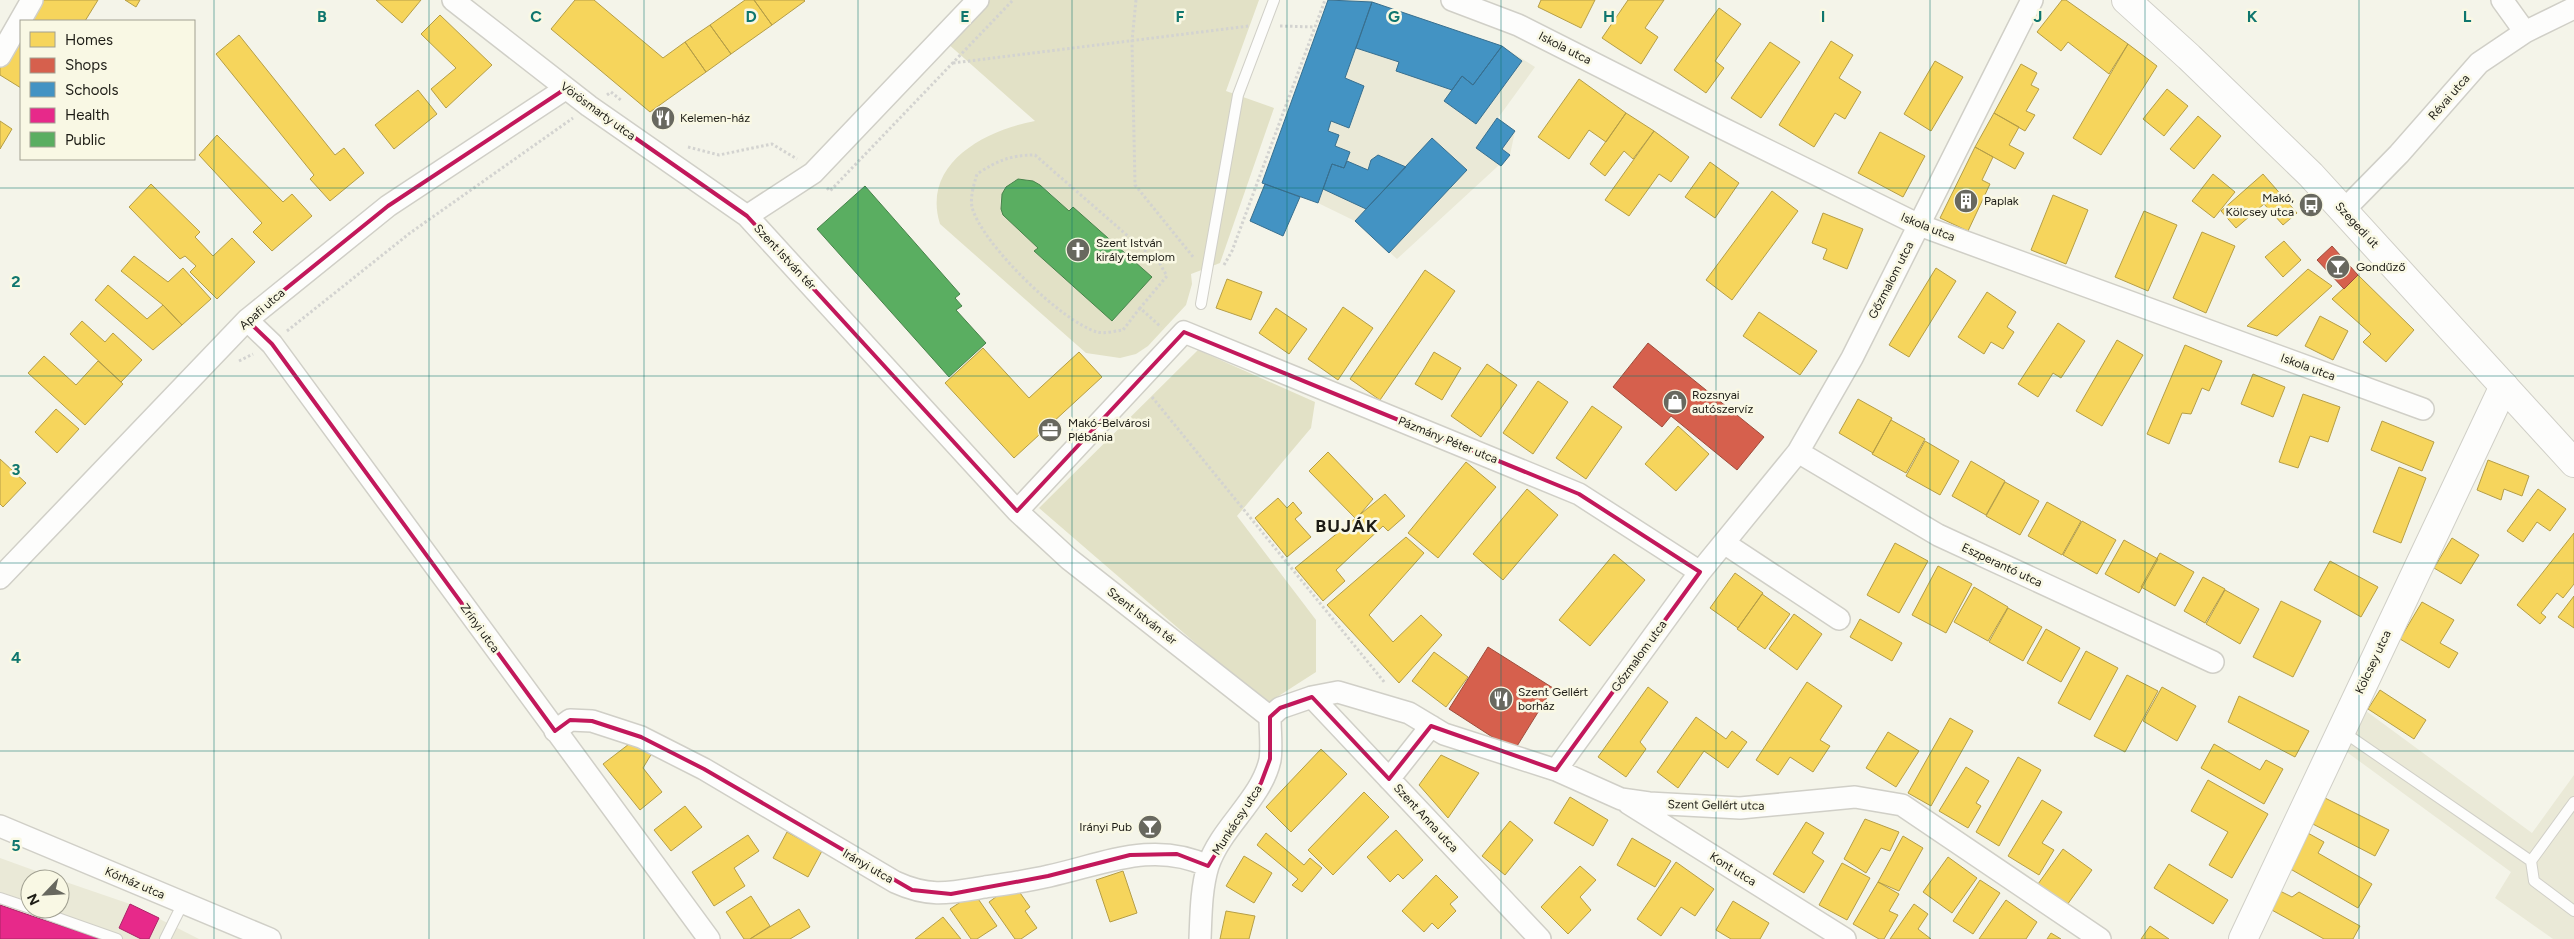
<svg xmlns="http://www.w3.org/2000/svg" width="2574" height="939" viewBox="0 0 2574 939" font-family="Figtree,sans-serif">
<rect width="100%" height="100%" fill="#f4f4e9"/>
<path fill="#eae9d7" d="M1328 0H1368L1502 46 1535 67 1498 118 1515 131 1510 155 1397 259 1355 221 1318 203 1262 183Z
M2366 711 2532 833 2574 775V939H2553L2495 898 2511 872 2344 750Z
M0 858 58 879H30V909H60V880L130 904 199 939H0Z"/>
<path fill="#e2e1c6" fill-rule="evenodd" d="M988 0H1259L1226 91 1274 108 1220 263 1191 274 1192 284 1186 305 1148 346 1136 354 1120 358 1086 353 940 224C921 163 986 130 1035 121L947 43ZM1018 179C1040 178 1054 198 1069 211L1073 207 1151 277 1113 321 1035 252 1038 248 1003 215C997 199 1002 186 1018 179Z
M1198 350 1315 402 1311 428 1237 516 1316 620V672L1266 704 1039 508Z"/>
<path fill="#f6d55c" stroke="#b59e47" d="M41 0H98L85 21H28Z
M125 0H140L136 7Z
M376 0H421L402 23Z
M575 0H594L663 58 685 42 706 72 650 112 551 29Z
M745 0H754L772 25 731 54 710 25Z
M754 0H804L805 1 772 25Z
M1541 0H1595L1581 28 1538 7Z
M1628 0H1664L1645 28 1658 37 1641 64 1602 38Z
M2062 0H2066L2128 44 2109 74 2068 42 2061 51 2037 32Z
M1719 8 1741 24 1715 61 1724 68 1706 93 1674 70Z
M440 15 492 65 446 108 431 89 456 68 421 34Z
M710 25 731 54 706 72 685 42Z
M239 35 335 155 344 148 364 173 330 201 310 179 314 175 216 54Z
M18 39 21 41V88L0 75V67Z
M1831 41 1853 55 1839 78 1861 92 1845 119 1835 113 1814 147 1779 125Z
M1770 42 1800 62 1761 118 1731 98Z
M2128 44 2157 66 2101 155 2073 138Z
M1935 61 1963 77 1931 131 1904 114Z
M2021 64 2037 73 2031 85 2039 89 2026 111 2035 115 2025 131 1994 113Z
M1579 79 1626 113 1606 142 1589 130 1569 159 1538 137Z
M2167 89 2188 106 2164 136 2143 119Z
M418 90 437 114 394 149 375 125Z
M1626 113 1654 131 1633 159 1624 151 1605 176 1590 164Z
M1994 113 2019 127 2009 145 2024 153 2015 169 1975 147Z
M2198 116 2221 136 2194 169 2170 149Z
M0 121 12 129 0 149Z
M1654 131 1689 157 1671 182 1659 174 1629 216 1605 200Z
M1880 132 1925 156 1903 197 1858 173Z
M217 135 283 202 292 194 312 216 272 251 253 232 262 223 199 155Z
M1975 147 1993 157 1982 180 1990 184 1968 231 1940 218Z
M1710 162 1739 183 1715 218 1685 197Z
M2213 174 2235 192 2214 218 2192 201Z
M2263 174 2297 213 2283 225 2264 204 2236 228 2221 211Z
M151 184 200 232 195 237 213 256 232 238 255 262 217 299 190 272 196 266 185 256 180 259 129 207Z
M1772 191 1798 211 1732 300 1706 280Z
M2053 195 2088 210 2066 264 2031 250Z
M2144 211 2177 225 2148 291 2115 277Z
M1823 213 1863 229 1847 269 1823 259 1827 249 1812 243Z
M2202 232 2235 246 2206 313 2173 298Z
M2284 241 2301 260 2283 277 2265 257Z
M134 256 168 282 183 268 211 299 182 325 163 305 121 271Z
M1936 268 1956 281 1909 357 1889 345Z
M2308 269 2332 286 2277 336 2247 326Z
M1425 270 1455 291 1380 400 1350 379Z
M2358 275 2414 330 2386 362 2363 342 2371 334 2332 299Z
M1227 279 1262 292 1251 320 1216 308Z
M108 285 147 319 163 305 182 325 153 350 95 300Z
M1987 292 2016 312 2007 327 2014 332 2003 349 1991 342 1984 354 1958 337Z
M1343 307 1373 328 1338 380 1308 359Z
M1276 308 1307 329 1289 354 1259 333Z
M1759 312 1817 351 1800 375 1743 336Z
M2320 316 2348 331 2333 360 2305 346Z
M82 321 105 342 113 333 142 360 121 382 70 334Z
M2058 323 2085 341 2061 378 2053 373 2038 397 2018 384Z
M2117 340 2143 355 2102 426 2076 411Z
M2185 345 2222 361 2209 391 2202 388 2191 414 2182 413 2169 444 2147 434Z
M983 348 1029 398 1079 352 1102 377 1014 458 945 383Z
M1434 352 1461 368 1442 400 1415 384Z
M44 356 76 385 98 361 123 384 85 425 28 373Z
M1487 364 1517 385 1481 437 1451 416Z
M2253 374 2285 387 2273 417 2241 404Z
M1538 381 1568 402 1533 454 1503 433Z
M2303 394 2340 407 2328 442 2310 436 2298 468 2279 462Z
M1858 399 1892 418 1873 453 1839 433Z
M1592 406 1622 427 1586 479 1556 458Z
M56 409 79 429 57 453 35 432Z
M1891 420 1925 439 1906 473 1872 454Z
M2382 421 2434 442 2422 471 2371 450Z
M1678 426 1709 454 1676 491 1645 464Z
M1925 441 1959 461 1940 495 1906 476Z
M1328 452 1373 499 1356 519 1309 471Z
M0 459 26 483 3 507 0 504Z
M2488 460 2529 476 2522 496 2504 489 2501 500 2477 490Z
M1971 461 2005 481 1986 515 1952 496Z
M1466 462 1496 487 1438 558 1408 533Z
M2399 467 2426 478 2401 543 2373 532Z
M2005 482 2039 501 2020 535 1986 516Z
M1527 489 1558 515 1503 580 1473 554Z
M2538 489 2566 509 2550 531 2537 522 2523 542 2507 531Z
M1385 494 1405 516 1388 531 1383 526 1336 570 1345 581 1323 601 1295 568Z
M1278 498 1287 508 1293 502 1302 513 1295 519 1311 537 1287 557 1255 518Z
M2047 502 2081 521 2062 555 2028 536Z
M2082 521 2116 540 2097 574 2063 555Z
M2574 533V584L2563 598 2557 593 2541 613 2546 617 2540 624 2517 605Z
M1406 537 1424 553 1369 615 1393 642 1421 615 1442 635 1399 683 1327 605Z
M2452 538 2479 555 2461 584 2434 568Z
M2124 540 2158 559 2139 593 2105 574Z
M1895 543 1928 561 1899 613 1867 595Z
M2160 553 2194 572 2175 606 2141 587Z
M1614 554 1645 580 1590 646 1559 620Z
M2330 561 2378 587 2361 617 2314 590Z
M1938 566 1972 584 1946 633 1912 615Z
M1735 573 1763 593 1738 628 1710 608Z
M2203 577 2225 589 2205 623 2184 611Z
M1974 587 2008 607 1988 641 1954 622Z
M2225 590 2259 609 2240 644 2206 624Z
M1762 594 1790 614 1765 649 1737 629Z
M2574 596V628L2558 617Z
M2281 601 2321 621 2293 677 2253 657Z
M2422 602 2454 620 2440 643 2458 653 2449 668 2400 639Z
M2008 608 2042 627 2023 661 1989 642Z
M1794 614 1822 634 1797 670 1769 649Z
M1860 619 1902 643 1892 661 1850 637Z
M2046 629 2080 648 2061 682 2027 663Z
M2086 651 2118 668 2090 720 2058 703Z
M1434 652 1468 677 1446 707 1412 681Z
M2127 675 2158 691 2125 752 2094 736Z
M1807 682 1842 706 1820 740 1830 746 1813 772 1790 757 1778 775 1756 760Z
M1648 687 1668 702 1640 742 1646 749 1626 777 1598 757Z
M2162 687 2196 706 2177 741 2143 721Z
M2380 690 2426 720 2414 739 2368 709Z
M2239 696 2309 731 2295 757 2228 722Z
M1696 717 1726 739 1732 731 1747 742 1728 768 1704 751 1678 788 1657 772Z
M1950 718 1973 731 1931 806 1908 793Z
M1888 732 1919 751 1896 787 1866 768Z
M633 741 652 753 643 768 662 792 640 810 603 764Z
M2214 744 2260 770 2266 760 2283 769 2264 804 2201 768Z
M1321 749 1347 774 1291 832 1266 807Z
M1441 755 1479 773 1448 818 1419 785Z
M2018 757 2041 770 1999 846 1976 832Z
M1966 767 1989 781 1976 803 1981 806 1968 828 1939 811Z
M2208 780 2268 814 2232 878 2209 865 2228 832 2191 811Z
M1364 792 1389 817 1333 875 1308 850Z
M2319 795 2389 830 2375 856 2307 821Z
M1570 797 1608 820 1593 846 1554 823Z
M2042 800 2062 812 2042 843 2054 850 2039 875 2008 856Z
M685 806 702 827 671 851 654 830Z
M1865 819 1899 832 1890 851 1881 848 1866 873 1844 859Z
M1510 821 1533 840 1505 875 1482 856Z
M1806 822 1824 833 1812 853 1824 861 1804 893 1773 874Z
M1396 830 1423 860 1403 879 1398 874 1390 882 1367 857Z
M787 832 822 851 808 877 773 858Z
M2306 832 2324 842 2318 853 2372 884 2358 908 2287 867Z
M1266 833 1304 865 1310 858 1322 868 1302 892 1292 885 1298 879 1257 845Z
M748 835 759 851 734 868 745 886 714 906 692 872Z
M1903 836 1923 848 1899 891 1878 882Z
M1632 838 1671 861 1655 887 1617 865Z
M2063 849 2092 870 2067 905 2038 884Z
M1244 856 1272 873 1254 903 1226 886Z
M1948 857 1977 878 1952 913 1923 892Z
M1676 862 1714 889 1695 916 1681 907 1661 936 1637 919Z
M1842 863 1870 878 1847 920 1819 905Z
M2169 864 2228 900 2213 924 2154 888Z
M1580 866 1596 880 1580 897 1591 910 1568 934 1541 907Z
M1123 871 1137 913 1110 922 1096 880Z
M1436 875 1458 897 1450 904 1456 911 1438 929 1432 923 1424 932 1402 911Z
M1980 880 2000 893 1973 934 1953 921Z
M1878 882 1899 894 1889 911 1898 915 1884 939H1879L1853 924Z
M1008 888 1013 894 1018 890 1030 907 1025 911 1037 928 1021 939H1015L989 902Z
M2280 891 2292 897 2299 892 2360 926 2353 939H2324L2270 909Z
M974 893 997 926 977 939H971L950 909Z
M751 896 770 926 750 939H744L726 912Z
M2006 900 2037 922 2026 939H1979Z
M1733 901 1769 923 1760 939H1731L1716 930Z
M1914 904 1928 914 1918 929 1931 939H1890Z
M799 909 810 927 790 939H750Z
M1226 911 1255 916 1249 939H1220Z
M943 917 961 939H915Z
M2150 926 2169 939H2141Z
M2051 933 2061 939H2047Z"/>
<path fill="#d6604d" stroke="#9e4c3c" d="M2332 246 2358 275 2344 289 2317 260Z
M1648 343 1764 437 1737 470 1671 416 1662 427 1613 387Z
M1488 647 1553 688 1514 751 1449 709Z"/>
<path fill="#4393c3" stroke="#386f8f" d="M1328 0 1372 2 1345 78 1364 86 1349 128 1331 121 1328 131 1339 135 1335 146 1350 152 1344 168 1332 164 1318 203 1262 183Z
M1372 2 1502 46 1473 85 1462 76 1452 90 1396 71 1399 62 1356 48Z
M1502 46 1522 61 1476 124 1444 101 1462 76 1473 85Z
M1497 118 1515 131 1502 149 1510 155 1501 166 1476 148Z
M1432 138 1467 170 1389 253 1355 221Z
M1378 155 1406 167 1366 209 1323 189 1332 164 1344 168 1347 161 1368 170 1371 160Z
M1265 184 1300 197 1283 236 1250 221Z"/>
<path fill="#e7298a" stroke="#aa2567" d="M130 904 159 918 149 939H141L119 928Z
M0 905 26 914 101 939H0Z"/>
<path fill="#5aae61" stroke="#48824a" d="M1018 179 1033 181 1040 185 1069 211 1073 207 1152 277 1112 321 1034 251 1038 248 1003 215 1001 209 1002 194 1006 187Z
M865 186 960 294 955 298 962 306 956 310 986 343 949 377 817 229Z"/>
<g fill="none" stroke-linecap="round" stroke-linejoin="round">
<g stroke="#d0cfc7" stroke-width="12">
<path id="lane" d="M1201 304 1238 95 1274 0
M2342 731 2531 861 2574 802
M2531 861 2534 881 2574 911
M0 898 30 908
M32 909 117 939
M165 939 183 903"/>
</g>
<g stroke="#d0cfc7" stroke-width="24">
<path id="street" d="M453 0 589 106 747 216 1017 511 1069 559 1270 717
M1452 0 1518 25 1718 126 1919 225 2423 409
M2502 0 2525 32
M0 56 32 0
M2344 210 2399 154 2479 63 2525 32 2574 8
M747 216 813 173 978 0
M247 320 272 344 709 939
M1798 452 1938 535 2213 662
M1017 511 1184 332 1579 494 1700 572
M1724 543 1839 619
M0 578 247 320 388 206 565 89
M1312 697 1540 939
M555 731 570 720 592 721 641 737 704 769 895 882C930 898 949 893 985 887 1006 884 1028 881 1049 876 1104 864 1153 840 1208 866
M1556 770 1700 572 1798 452 1852 358 2032 0
M1389 779 1431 726
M1628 803 1845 939
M0 826 270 939
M1200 939C1201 915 1201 889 1208 866 1221 827 1261 800 1270 760 1272 747 1270 731 1270 717L1280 708 1312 697 1338 692 1409 713 1444 734 1556 770 1621 799 1649 803 1740 808 1855 797 1902 805 2100 939"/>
</g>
<g stroke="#d0cfc7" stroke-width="30">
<path id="secondary" d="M2243 939 2504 386"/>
</g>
<g stroke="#d0cfc7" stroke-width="30">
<path id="primary" d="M2126 0 2189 57 2311 175 2574 463"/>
</g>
<path stroke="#d3d3d0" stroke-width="3" stroke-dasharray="2.5 2.5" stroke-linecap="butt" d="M1136 0 1132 41 1135 185 1194 258
M1280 26 1315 27
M953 63 1249 26
M607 95 611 92 622 101
M688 147 719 155 772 144 797 159
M827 188 830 191 1013 0
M1224 265 1232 251 1325 0
M1140 308 1123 330C1115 331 1104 334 1097 332 1062 322 981 243 972 207 970 197 974 184 977 174 997 161 1010 155 1035 155L1160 264 1167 276 1140 308 1161 327
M287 331 410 233 573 118
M239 361 253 354
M1152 397 1385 683"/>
<use href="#lane" stroke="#fdfdfc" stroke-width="10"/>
<use href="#street" stroke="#fdfdfc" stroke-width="21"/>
<use href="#secondary" stroke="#fdfdfc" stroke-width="28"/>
<use href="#primary" stroke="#fdfdfc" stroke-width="28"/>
</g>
<path fill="none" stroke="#c2185b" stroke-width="4" stroke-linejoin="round" d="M565 89 747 216 1017 511 1184 332 1579 494 1700 572 1556 770 1431 726 1389 779 1312 697 1280 708 1270 717V759L1261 783 1208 866 1177 854 1130 855 1048 876 951 894 912 890 704 769 641 737 592 721 570 720 555 731 272 344 247 320 388 206Z"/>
<path fill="none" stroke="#0f766e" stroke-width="1" stroke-opacity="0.55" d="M214 0V939M429 0V939M644 0V939M858 0V939M1072 0V939M1287 0V939M1501 0V939M1716 0V939M1930 0V939M2145 0V939M2359 0V939M0 188H2574M0 376H2574M0 563H2574M0 751H2574"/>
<defs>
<g id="restaurant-disc" transform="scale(1.25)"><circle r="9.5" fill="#68685f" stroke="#f9f8e4"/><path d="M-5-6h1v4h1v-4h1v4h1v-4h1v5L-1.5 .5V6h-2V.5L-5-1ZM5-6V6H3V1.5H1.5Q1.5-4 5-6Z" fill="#fff"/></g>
<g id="building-disc" transform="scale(1.25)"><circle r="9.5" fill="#68685f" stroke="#f9f8e4"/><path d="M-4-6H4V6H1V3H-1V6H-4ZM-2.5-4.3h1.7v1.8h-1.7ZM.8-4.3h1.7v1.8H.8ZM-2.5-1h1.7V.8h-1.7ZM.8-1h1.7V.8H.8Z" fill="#fff"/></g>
<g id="bus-disc" transform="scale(1.25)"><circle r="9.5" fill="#68685f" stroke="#f9f8e4"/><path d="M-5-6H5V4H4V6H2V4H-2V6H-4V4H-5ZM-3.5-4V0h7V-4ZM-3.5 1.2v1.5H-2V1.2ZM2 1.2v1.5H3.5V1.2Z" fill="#fff"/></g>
<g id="church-disc" transform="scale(1.25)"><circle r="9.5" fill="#68685f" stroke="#f9f8e4"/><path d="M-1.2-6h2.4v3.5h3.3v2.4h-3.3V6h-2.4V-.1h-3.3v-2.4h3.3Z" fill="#fff"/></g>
<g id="bar-disc" transform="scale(1.25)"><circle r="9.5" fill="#68685f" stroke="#f9f8e4"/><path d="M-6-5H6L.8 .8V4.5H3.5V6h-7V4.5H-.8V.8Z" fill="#fff"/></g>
<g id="shop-disc" transform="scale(1.25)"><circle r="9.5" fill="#68685f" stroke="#f9f8e4"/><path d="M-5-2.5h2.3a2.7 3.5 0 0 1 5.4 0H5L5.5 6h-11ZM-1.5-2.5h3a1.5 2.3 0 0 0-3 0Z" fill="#fff"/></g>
<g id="office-disc" transform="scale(1.25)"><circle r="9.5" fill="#68685f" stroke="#f9f8e4"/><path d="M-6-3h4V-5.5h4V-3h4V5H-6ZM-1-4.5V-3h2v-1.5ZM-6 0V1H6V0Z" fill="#fff"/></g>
</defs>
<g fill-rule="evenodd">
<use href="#restaurant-disc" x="663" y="118"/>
<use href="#building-disc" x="1966" y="201"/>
<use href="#bus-disc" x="2311" y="205"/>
<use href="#church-disc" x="1078" y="250"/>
<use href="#bar-disc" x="2338" y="267"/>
<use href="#shop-disc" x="1675" y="402"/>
<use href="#office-disc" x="1050" y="430"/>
<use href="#restaurant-disc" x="1501" y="699"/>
<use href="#bar-disc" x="1150" y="827"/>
</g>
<g text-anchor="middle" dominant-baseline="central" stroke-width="5" stroke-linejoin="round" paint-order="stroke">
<g font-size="12" fill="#1d1c15" stroke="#f9f8e4">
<text transform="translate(1565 48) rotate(27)">Iskola utca</text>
<text transform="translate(2449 97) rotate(-49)">Révai utca</text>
<text transform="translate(598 111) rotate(36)">Vörösmarty utca</text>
<text transform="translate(2357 225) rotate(47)">Szegedi út</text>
<text transform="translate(1928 227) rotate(22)">Iskola utca</text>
<text transform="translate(785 257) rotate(47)">Szent István tér</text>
<text transform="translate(1891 280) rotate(-63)">Gőzmalom utca</text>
<text transform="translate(262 309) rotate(-41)">Apafi utca</text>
<text transform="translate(2308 367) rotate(20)">Iskola utca</text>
<text transform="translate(1448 440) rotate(22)">Pázmány Péter utca</text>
<text transform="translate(2002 565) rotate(25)">Eszperantó utca</text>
<text transform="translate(1142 616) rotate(38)">Szent István tér</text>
<text transform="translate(480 628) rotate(54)">Zrínyi utca</text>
<text transform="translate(1639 656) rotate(-54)">Gőzmalom utca</text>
<text transform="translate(2373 662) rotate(-65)">Kölcsey utca</text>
<text transform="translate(1716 805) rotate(1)">Szent Gellért utca</text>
<text transform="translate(1426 818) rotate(47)">Szent Anna utca</text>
<text transform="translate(1237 820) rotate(-57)">Munkácsy utca</text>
<text transform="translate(868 866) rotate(30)">Irányi utca</text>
<text transform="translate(1733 869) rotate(32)">Kont utca</text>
<text transform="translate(135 883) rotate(23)">Kórház utca</text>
</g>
<g font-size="12" fill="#1d1c15" stroke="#f9f8e4" text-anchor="start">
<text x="680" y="118">Kelemen-ház</text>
<text x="2294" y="198" text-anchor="end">Makó,<tspan x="2294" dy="14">Kölcsey utca</tspan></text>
<text x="1984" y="201">Paplak</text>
<text x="1096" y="243">Szent István<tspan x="1096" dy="14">király templom</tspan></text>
<text x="2356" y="267">Gondűző</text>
<text x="1692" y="395">Rozsnyai<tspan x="1692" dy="14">autószervíz</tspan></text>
<text x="1068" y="423">Makó-Belvárosi<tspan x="1068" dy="14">Plébánia</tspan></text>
<text x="1518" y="692">Szent Gellért<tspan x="1518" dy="14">borház</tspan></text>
<text x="1132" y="827" text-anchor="end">Irányi Pub</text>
</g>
<g font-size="18" font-weight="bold" letter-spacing="1" fill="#1d1c15" stroke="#f9f8e4">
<text x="1347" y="526">BUJÁK</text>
</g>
</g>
<g font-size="16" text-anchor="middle" font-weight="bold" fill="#0f766e" stroke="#f9f8e4" stroke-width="5" stroke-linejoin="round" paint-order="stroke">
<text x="322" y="22">B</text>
<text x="536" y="22">C</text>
<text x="751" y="22">D</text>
<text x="965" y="22">E</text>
<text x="1180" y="22">F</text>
<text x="1394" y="22">G</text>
<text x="1609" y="22">H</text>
<text x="1823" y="22">I</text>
<text x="2038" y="22">J</text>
<text x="2252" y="22">K</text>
<text x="2467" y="22">L</text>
<text x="16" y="287">2</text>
<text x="16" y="475">3</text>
<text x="16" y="663">4</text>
<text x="16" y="851">5</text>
</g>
<rect x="20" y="20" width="175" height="140" fill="#f9f8e4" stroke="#a1a091"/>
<rect x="30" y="32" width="25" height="15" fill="#f6d55c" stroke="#a1a091"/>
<text x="65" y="45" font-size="15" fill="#1d1c15">Homes</text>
<rect x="30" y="58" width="25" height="15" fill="#d6604d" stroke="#a1a091"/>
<text x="65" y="70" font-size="15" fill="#1d1c15">Shops</text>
<rect x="30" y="82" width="25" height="15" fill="#4393c3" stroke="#a1a091"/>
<text x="65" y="95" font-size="15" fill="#1d1c15">Schools</text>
<rect x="30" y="108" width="25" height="15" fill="#e7298a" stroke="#a1a091"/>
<text x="65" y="120" font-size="15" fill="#1d1c15">Health</text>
<rect x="30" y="132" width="25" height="15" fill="#5aae61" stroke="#a1a091"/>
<text x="65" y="145" font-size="15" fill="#1d1c15">Public</text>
<g transform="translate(45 894) rotate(245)"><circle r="24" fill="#f9f8e4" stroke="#a1a091"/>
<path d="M0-4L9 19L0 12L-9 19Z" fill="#68685f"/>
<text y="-8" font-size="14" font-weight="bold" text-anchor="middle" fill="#1d1c15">N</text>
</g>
</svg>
